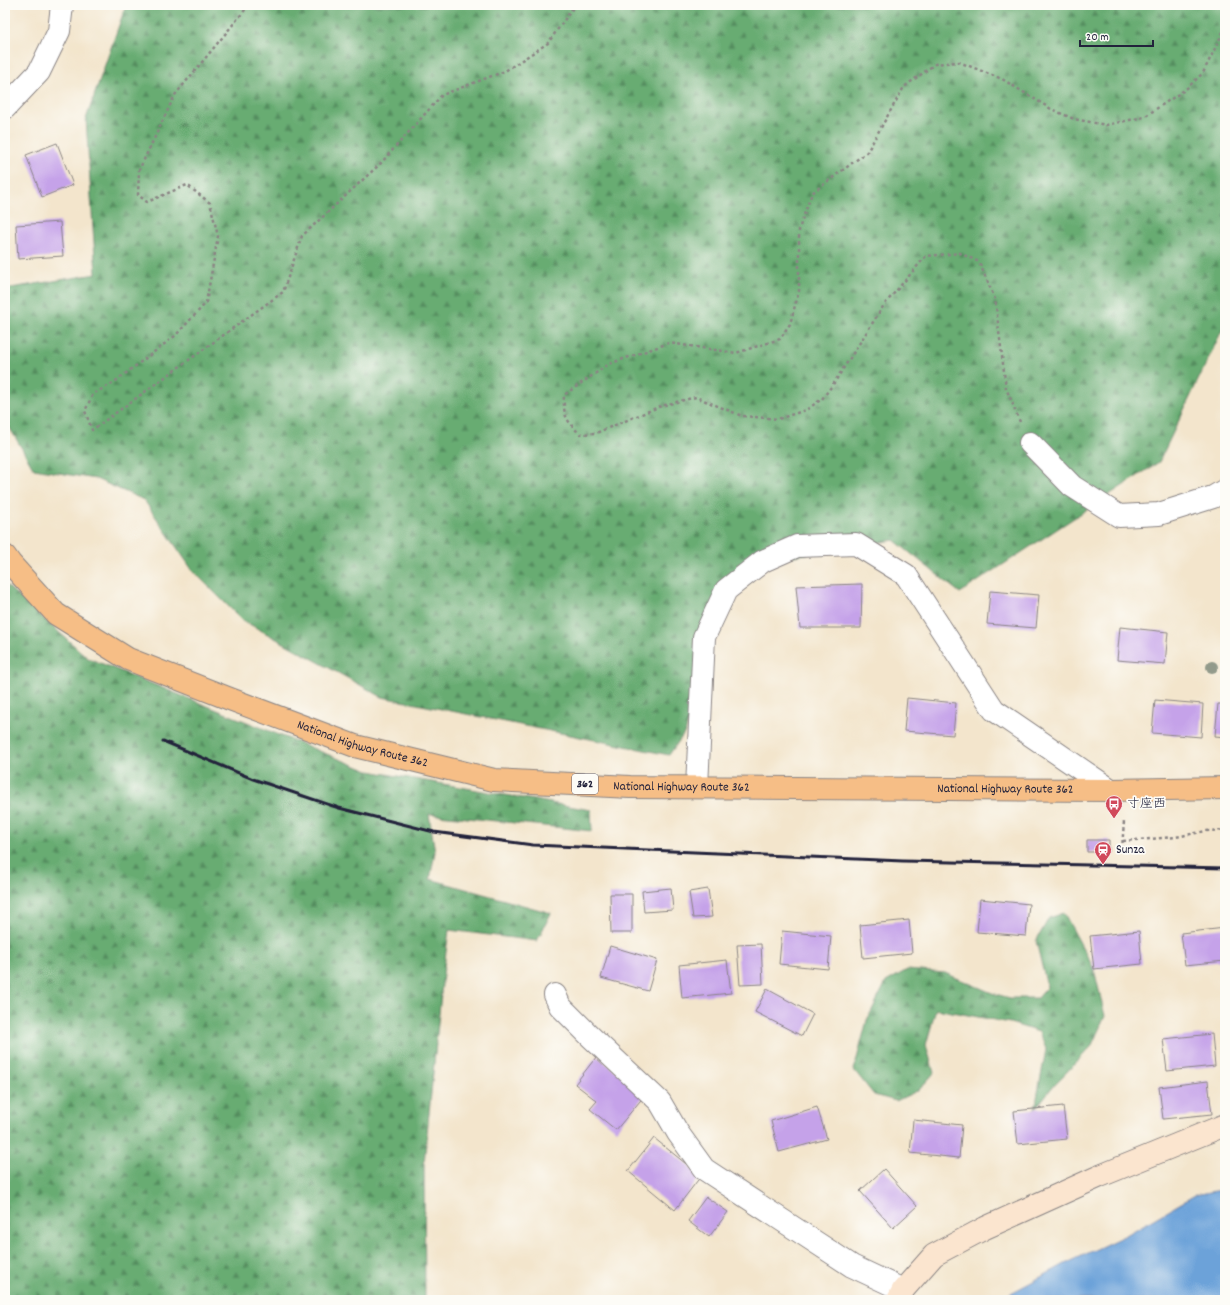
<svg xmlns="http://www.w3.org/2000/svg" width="1230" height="1305" viewBox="0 0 1230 1305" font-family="Dekko,'Klee One',sans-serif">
<defs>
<pattern id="forest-firs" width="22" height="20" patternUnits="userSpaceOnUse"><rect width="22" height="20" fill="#67ac72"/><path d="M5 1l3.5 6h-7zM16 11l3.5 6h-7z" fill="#548c5f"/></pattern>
</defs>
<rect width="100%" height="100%" fill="#fdfcf7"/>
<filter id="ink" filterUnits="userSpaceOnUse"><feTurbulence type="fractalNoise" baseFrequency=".025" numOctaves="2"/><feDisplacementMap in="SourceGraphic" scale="8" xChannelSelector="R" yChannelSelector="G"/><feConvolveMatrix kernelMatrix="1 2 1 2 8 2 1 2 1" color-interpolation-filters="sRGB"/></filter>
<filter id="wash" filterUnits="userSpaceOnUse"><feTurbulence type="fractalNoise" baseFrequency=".012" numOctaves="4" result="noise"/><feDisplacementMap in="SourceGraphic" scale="16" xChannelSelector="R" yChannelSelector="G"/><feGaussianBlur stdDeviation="0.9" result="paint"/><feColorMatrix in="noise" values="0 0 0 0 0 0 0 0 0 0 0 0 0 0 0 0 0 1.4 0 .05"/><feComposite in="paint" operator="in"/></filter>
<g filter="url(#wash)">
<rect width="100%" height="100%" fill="#f3e5cc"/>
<path fill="url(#forest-firs)" stroke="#446756" d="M126 5H1225V324L1159 462 960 593 894 540 763 561 704 637 686 731 669 755 382 697 242 620 193 571 144 500 96 479 34 469 5 420V289L96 274 86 119Z
M5 584 88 658 369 771 591 810 592 831 429 814 435 852 430 879 551 913 537 941 449 930 443 974 424 1163 425 1300H5Z
M1064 913 1094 969 1105 1016 1091 1047 1054 1085 1035 1109 1046 1049 1039 1032 1010 1023 936 1009 926 1045 934 1073 919 1090 896 1101 874 1095 854 1070 867 1020 886 982 907 970 945 973 992 993 1010 998H1038L1047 987 1036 941 1049 918Z"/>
<path fill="#6ca2d9" stroke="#47628a" d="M1225 1189V1300H998L1065 1264 1126 1235 1195 1195Z"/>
<g id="blocks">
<path fill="#c5a2e9" d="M57 143 73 185 42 197 26 155Z
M60 222 63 256 18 259 16 225Z
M862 584 861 628H800L796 586Z
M990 591 1039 595 1036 628 987 624Z
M1120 627 1168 632 1165 664 1117 660Z
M907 698 956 703 953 735 904 731Z
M1155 700 1203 704 1201 737 1152 733Z
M1218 704H1225V737L1215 736Z
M1087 840H1109V852H1087Z
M671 888 673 910 644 912 642 891Z
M708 889 712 917 693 918 689 892Z
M610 894H632V933H611Z
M980 899 1029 904 1026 936 977 932Z
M909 920 912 953 863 958 860 925Z
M1225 928V961L1185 965 1181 933Z
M782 931 831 936 828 969 779 964Z
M1139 931 1142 964 1094 969 1090 936Z
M761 944 763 984 740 985 737 945Z
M610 946 657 960 648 991 601 978Z
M727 960 731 993 682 998 679 965Z
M767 989 813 1014 802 1036 755 1012Z
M1212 1034 1215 1066 1167 1071 1163 1039Z
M597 1056 645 1095 616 1130 590 1109 597 1101 575 1084Z
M1208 1081 1212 1114 1163 1119 1159 1087Z
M1063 1106 1067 1139 1018 1144 1014 1111Z
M817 1107 827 1139 779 1152 771 1121Z
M913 1120 962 1125 959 1158 910 1153Z
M654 1138 701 1176 675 1210 628 1171Z
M884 1169 917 1206 893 1228 860 1191Z
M706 1197 728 1212 709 1237 688 1221Z"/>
</g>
</g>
<g filter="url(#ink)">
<use href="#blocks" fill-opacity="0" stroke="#8a8484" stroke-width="1"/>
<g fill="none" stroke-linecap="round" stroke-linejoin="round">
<g stroke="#8a8484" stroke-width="24">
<path id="street" d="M5 108 39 72 59 31 62 5
M1030 443 1072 486 1119 516 1159 514 1213 497 1225 490
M697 787 704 637 726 590 763 561 797 546 856 544 906 575 994 710 1111 790
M555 995 560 1006 591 1037 660 1102 678 1133 704 1169 852 1266 903 1290"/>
</g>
<g stroke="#8a8484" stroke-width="24">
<path id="secondary" d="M898 1300 903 1290 934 1255 985 1228 1100 1176 1225 1125"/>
</g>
<g stroke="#8a8484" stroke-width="24">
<g id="highway">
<path id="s1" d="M5 556 10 563 56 614 128 659 230 699 355 746 494 780 630 787 1111 790 1225 788"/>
</g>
</g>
<path stroke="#8a8484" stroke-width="2.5" stroke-dasharray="3 3" stroke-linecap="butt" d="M249 5 175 95 139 170 138 195 147 202 187 185 210 203 218 236 206 303 175 336 113 383 93 394 85 411 92 430 283 292 302 236 381 163 442 95 505 71 548 43 575 5
M1020 422 1006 388 995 299 979 262 960 253 926 256 884 305 834 383 822 399 806 410 778 419 742 416 696 397 661 406 596 433 580 434C566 420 563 416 564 395L609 364 669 343 736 353 780 339 790 324 799 291V229L812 193 867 152 904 87 935 64 959 62 1002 79 1051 109 1074 119 1106 125 1144 117 1186 89 1203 73 1225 28
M1123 841 1176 837 1206 831 1225 830
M1122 849 1124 821"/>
<use href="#street" stroke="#fff" stroke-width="22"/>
<use href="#secondary" stroke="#fbe5cf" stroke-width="22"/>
<use href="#highway" stroke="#f6be86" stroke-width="22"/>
<path stroke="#22223b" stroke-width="3" d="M163 741 253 779 339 808 434 832 533 845 903 861 1225 868"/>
</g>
<circle fill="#929a8b" cx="1212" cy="667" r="6"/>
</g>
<defs>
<g id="bus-pin" transform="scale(0.9)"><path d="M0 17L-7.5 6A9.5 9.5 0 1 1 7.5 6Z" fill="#d1495b" stroke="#fdfcf7"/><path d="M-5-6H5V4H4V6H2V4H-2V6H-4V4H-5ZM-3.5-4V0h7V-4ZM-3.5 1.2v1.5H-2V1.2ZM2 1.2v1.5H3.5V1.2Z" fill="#fff"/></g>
<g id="station-pin" transform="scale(0.9)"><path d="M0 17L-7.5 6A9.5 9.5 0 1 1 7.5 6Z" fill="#d1495b" stroke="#fdfcf7"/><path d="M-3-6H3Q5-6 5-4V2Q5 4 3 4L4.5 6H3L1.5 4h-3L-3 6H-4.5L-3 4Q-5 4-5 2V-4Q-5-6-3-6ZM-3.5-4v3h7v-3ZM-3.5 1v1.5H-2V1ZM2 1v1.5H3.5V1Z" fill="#fff"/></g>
</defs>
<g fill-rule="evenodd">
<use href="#bus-pin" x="1114" y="804"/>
<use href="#station-pin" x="1103" y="850"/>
</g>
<g text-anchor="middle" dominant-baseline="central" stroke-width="3.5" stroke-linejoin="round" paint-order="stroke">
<rect fill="#fdfcf7" stroke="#646373" stroke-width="1" x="572" y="774" width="26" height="20" rx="3"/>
<g font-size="12" font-weight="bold" fill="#22223b">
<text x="585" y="784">362</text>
</g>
<g font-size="13" fill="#22223b" stroke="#fdfcf7">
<text stroke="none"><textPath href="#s1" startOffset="412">National Highway Route 362</textPath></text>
<text stroke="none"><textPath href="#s1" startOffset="736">National Highway Route 362</textPath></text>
<text stroke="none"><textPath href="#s1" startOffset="1060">National Highway Route 362</textPath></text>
</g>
<g font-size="13" fill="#22223b" stroke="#fdfcf7" text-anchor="start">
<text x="1127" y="804">寸座西</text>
<text x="1116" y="850">Sunza</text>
</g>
</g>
<rect width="1230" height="1305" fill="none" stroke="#fdfcf7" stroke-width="20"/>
<path d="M1080 40v6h73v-6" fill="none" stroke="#22223b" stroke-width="2"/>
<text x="1086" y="40" font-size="12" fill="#22223b" stroke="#fdfcf7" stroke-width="3" paint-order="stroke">20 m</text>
</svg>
